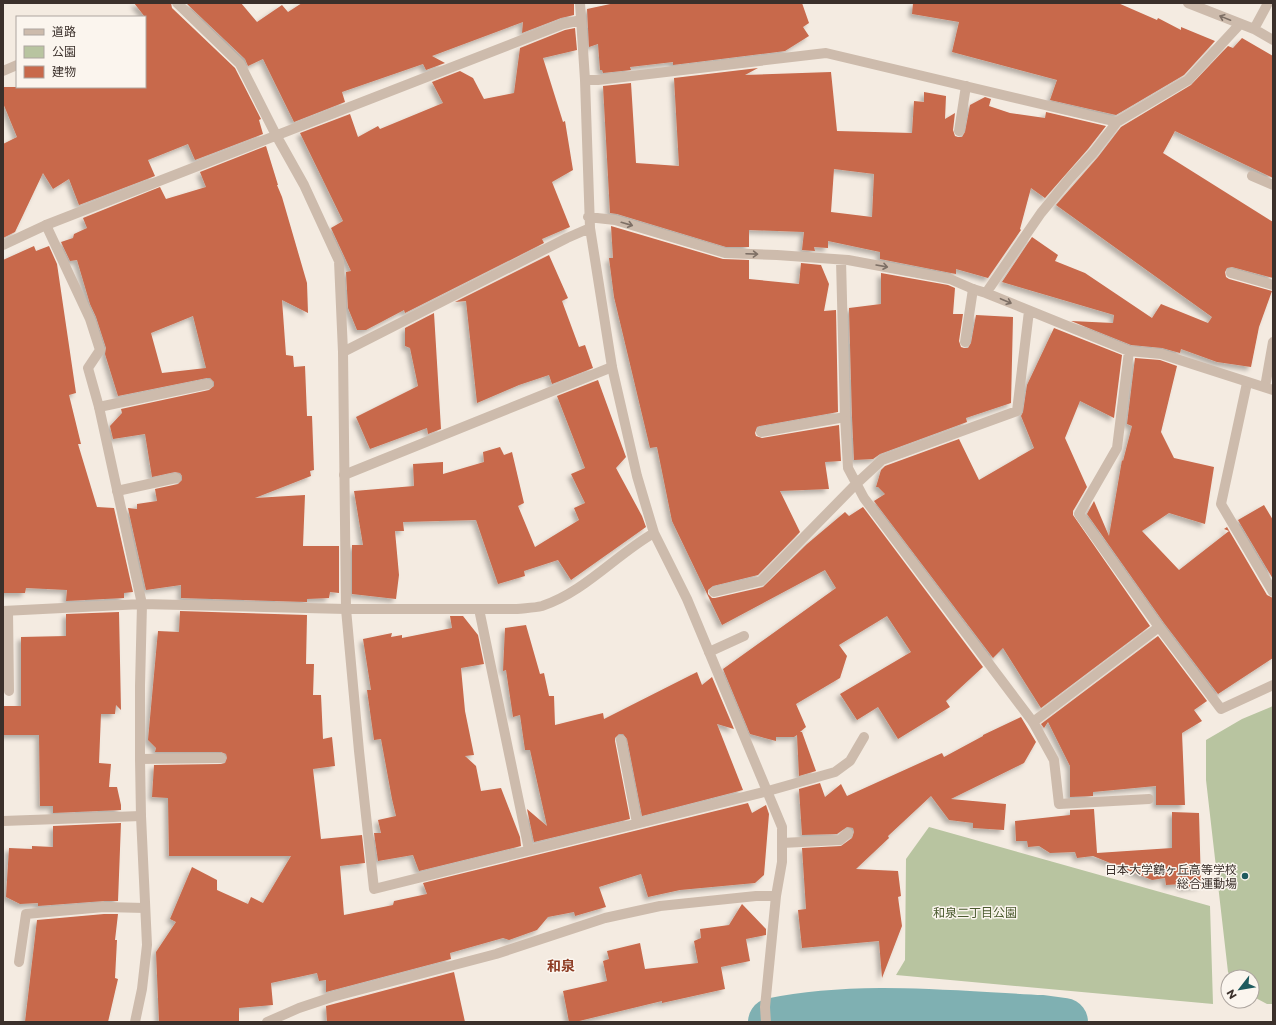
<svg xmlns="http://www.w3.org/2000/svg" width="1276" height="1025" viewBox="0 0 1276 1025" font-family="Montserrat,'Noto Sans JP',sans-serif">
<defs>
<filter id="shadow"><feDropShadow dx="-3.5" dy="3.5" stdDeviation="2" flood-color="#0004"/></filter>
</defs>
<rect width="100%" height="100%" fill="#f4ebe1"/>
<path fill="#b8c4a0" d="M1273 706V1004H1267L1252 996V977H1231L1228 972 1206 780V740L1242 719Z
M929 827 1210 906 1213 1004 896 975 905 960 906 859Z"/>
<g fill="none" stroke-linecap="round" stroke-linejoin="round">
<path stroke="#7fb0b2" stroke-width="48" d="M772 1022C861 1004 952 1015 1042 1019L1064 1022"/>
</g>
<path fill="#c8694b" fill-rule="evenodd" filter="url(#shadow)" d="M134 3H171L172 8 235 68 261 119 259 120 263 134 195 160 188 144 148 160 155 176 79 205 69 179 53 189 43 173 15 232 3 238V144L17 137 3 103V87H145V17Z
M186 3H241L257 22 282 5 288 12 302 3H574V15L561 18 522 33 523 22 432 56 445 63 426 70 423 64 342 92 345 102 294 122 263 59 248 66 245 59Z
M615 3H802L809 23 803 27 809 36 785 51 673 65V62L630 67 631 70 603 73 602 70H600L598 44 589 47 587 9Z
M913 3H1118L1157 20 1158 18 1181 30V27L1215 41 1184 75 1116 115 1050 100 1057 80 952 52 959 22 912 14Z
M575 28 577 50 543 58 563 122 565 121 573 170 552 182 570 227 542 239 544 243 405 313 404 310 366 330H357L348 308 346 272 351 271 331 228 343 221 300 133 350 114 358 137 378 126 380 129 443 103 432 82 460 71 473 78 484 99 514 93 520 48 565 30Z
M1242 38 1273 56V178L1175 131 1163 153 1273 222V278L1232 267 1227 268 1225 272 1226 277 1229 279 1272 291 1259 327 1251 367 1217 362 1181 349 1180 353 1162 348 1131 345 1071 321 1113 323 1114 315 1002 282 1032 237 1058 255 1055 261 1085 273 1152 318 1161 304 1208 323 1212 317 1056 205 1098 157 1121 127 1191 85 1228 46 1233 48Z
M758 68 745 75 831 72 837 131 912 133 914 101 924 102V92L946 96 945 119 955 113 953 130 955 136 958 137H962L965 132 970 105 985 97 991 99 989 106 1010 113 1045 118 1046 112 1106 126 1088 149 1045 198 1031 188 1020 229 1021 230 988 278 956 269V274L880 259V252L828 241V248L814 247 815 251 802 250 804 232 749 230V247H726L617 214 610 213 603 86 631 83 636 163 679 166 674 78ZM834 169 874 174 872 217 831 212Z
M266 146 278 185H277L282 197 307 283 308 313 282 300 286 355 293 356 294 367 305 366 307 416H312L314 470 310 471 311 476 255 498 305 495 303 546H339V593L330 592 329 598 307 599V602L181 598V585L146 590 128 508 137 509V504L157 501 155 489 178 484 182 480V476L180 473 175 472 152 477 145 434 113 439 110 426 122 413 121 409 209 390 214 386V382L210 378H207L118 396 105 354 106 348 96 317 90 304 77 260 70 261 61 242 73 238 74 234 87 228 83 218 160 187 166 199 206 187 200 172ZM193 316 206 368 162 373 151 333Z
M611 226 723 259 749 260V279L799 284 801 263 821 265 829 284 824 311 836 310 838 412 760 426 757 427 755 433 756 436 762 438 839 425 841 461 825 462 829 489 780 491 800 532 758 575 713 586 708 590V594L712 598H715L763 587 807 544 845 512 849 516 863 507 983 667 946 701 950 707 898 739 878 707 857 720 840 694 911 652 887 616 839 645 847 656 840 678 796 704 806 727 800 732H802L816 771 799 776 797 735 794 737H776V741L750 734 723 669 836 588 825 570 722 625 672 521 657 447 650 448 614 297 609 258H613Z
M34 246 36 251 49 246 57 264 76 393 69 395 81 444H78L97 507 114 508 133 592 124 593V598L66 601 67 590 26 588 25 593H3V260Z
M549 255 568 298 562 301 579 347 585 345 593 368 552 384 549 375 519 385 477 403 466 301 455 302Z
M881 273 948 285 955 288 953 314H963L959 341 961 347 964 348H968L971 343 976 315 1013 317 1011 403 966 418 967 422 880 454 873 459 854 460 852 417 849 308 881 304Z
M434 313 441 429 428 434 427 428 370 449 356 417 418 386 410 348 405 346V328Z
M1054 328 1122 355 1114 418 1080 401 1065 438 1087 487 1073 511V515L1150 626 1041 708 1003 648 993 658 874 501 885 494 878 487H876L881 470 885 466 959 439 979 480 1034 448 1021 416 1023 412 1027 385Z
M1135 358 1160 360 1177 366 1161 432 1174 458 1214 467 1205 524 1169 513 1142 531 1179 570 1229 531 1224 529 1227 527 1267 595 1273 598V658L1218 694 1164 623 1087 514 1094 501 1109 536 1122 460 1123 461 1132 426 1127 424Z
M598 380 626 457 616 468 642 516 646 527 571 580 558 560 524 571 525 576 498 584 476 520 403 522 404 531H395L399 575 396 599 352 594V545H363L354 491 414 486 413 464 443 462V474L484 462 483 452 500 447 504 455 512 452 524 503 518 506 535 547 579 520 574 508 585 503 571 474 585 468 557 396Z
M1264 505 1273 520V579L1238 520Z
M180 611 307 615 306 664H314L313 695H321L323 739 332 737 335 766 313 769 321 839 362 835 365 863 340 866 344 915 393 905 394 901 427 894 423 883 748 803 752 813 766 805 769 814 764 875 755 883 680 890 648 897 641 874 599 887 606 907 575 916 574 912 548 917 537 930 509 940 503 938 450 953 451 959 326 992V980L319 981 317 973 271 983 273 1005 239 1008V1022H159L156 952 176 922 170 919 192 867 217 880V890L248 904 251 897 263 903 291 856H169L168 798 152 797 154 765 221 764 225 763 227 758 226 754 221 752H155L156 748 148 740 158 631 179 632Z
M119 612 121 710 116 705 115 714H101L99 763 111 764 109 787H117L121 805V810L53 813V806H40L39 735H3V706H21V637L66 636V614Z
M450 616H463L478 635 484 664 461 668 465 711 474 755 465 756 476 766 481 791 501 788 520 837 521 846 419 871 413 855 378 861 374 833H381L378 820 396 816 392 799 381 739 374 740 367 690H371L363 639 392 633 391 637 402 635V638L452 628Z
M526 625 540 674 544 673 549 696H554L555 725 603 713 604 719 697 672 702 685 712 677 734 729 717 724 743 790 642 816 627 739 623 734H619L615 738V741L630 819 534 842 527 809 547 826 530 750H525L520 715 513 717 506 670 503 671 505 628Z
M1158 636 1207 701 1194 710 1202 721 1182 733 1185 805H1156V786L1093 792V796L1070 797V766L1048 722 1044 728 1041 724Z
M1021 717 1036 742 1024 763 951 799 1006 804 1004 830 973 828V823L949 820 931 796 888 836 889 838 856 869 898 871 901 896 898 897 902 926 882 978 879 941 802 948 798 910 806 909 802 848 841 846 852 838 854 832 853 828 847 827 837 834 802 835 799 789 820 783 825 797 841 784 847 796 942 753 944 757 983 736V735Z
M1094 809 1097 853 1172 848V812L1199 813 1201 886 1181 888V884L1166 885 1165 878 1152 880 1093 856 1077 858 1075 852 1050 853 1039 846 1028 847 1027 841H1016L1015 821 1070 815V810Z
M121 823 118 901H104L38 906V903L20 904 6 897 9 848 32 849V846L53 847V826Z
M742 904 766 929V935L746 939 750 961 721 967 725 989 662 1003V1001L575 1022H569L563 991 607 981 603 961 609 959 607 951 640 943 645 969 698 963 694 941 701 938 700 929 729 925Z
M104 914H118L115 940H117L115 978 118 979 108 1022H25L37 920Z
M454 972 465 1022H327L326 1006Z"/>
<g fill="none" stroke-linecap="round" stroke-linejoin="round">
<path stroke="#cdbbac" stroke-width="10" d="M3 71 17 65
M959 131 966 86
M1252 176 1273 185
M46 225 90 319 100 350 88 368 99 407 208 384
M1231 273 1273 285
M965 342 973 289
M1247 383 1221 504 1273 592
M1265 387 1273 342
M761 432 845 417
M344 475 612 367
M117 491 176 478
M346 609 359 751 374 889 768 791 835 772 850 761 864 737
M479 609 529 850
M8 611 9 691
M709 652 744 636
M1033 722 1159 627
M621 740 637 823
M140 759 221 758
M3 821 141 816
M782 843 840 840 848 833
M19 962 26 914 104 907 145 908"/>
<path stroke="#cdbbac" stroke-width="10" d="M177 3 240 64 276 135 304 185 339 261 343 352 346 609
M580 3 585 80 590 228 612 367 637 476 654 533 687 599 782 827V862L776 896 765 1007 766 1022
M1188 3 1254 29 1273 40
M1254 29 1268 3
M585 80H598L826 53 1117 122
M588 217 615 220 725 253 777 255 848 260 950 279 973 289 986 293 1129 351 1161 354 1273 390
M3 245 46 225 563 24 581 20
M841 260 845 417 848 468 864 498 1033 722 1054 760 1059 804 1149 799
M986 293 1041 213 1070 178 1093 153 1117 122 1188 80 1240 24
M1129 351 1117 448 1079 514 1159 627 1221 709 1273 685
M343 352 567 238 590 228
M99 407 142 604 140 686V759L141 816 147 945 142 989 135 1022
M714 592 761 581 856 484 882 460 1017 411 1029 311
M3 611 142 604 346 609H517C525 608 534 608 542 606 583 593 617 554 654 533
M267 1022 299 1008 332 997 496 954 605 918 660 906 756 896H776"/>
</g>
<defs><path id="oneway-shaft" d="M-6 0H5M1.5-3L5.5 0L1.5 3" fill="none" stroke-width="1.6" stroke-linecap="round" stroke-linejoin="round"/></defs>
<g stroke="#7d6f65">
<use href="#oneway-shaft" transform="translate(1225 18) rotate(-158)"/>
<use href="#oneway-shaft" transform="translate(627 224) rotate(16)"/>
<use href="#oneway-shaft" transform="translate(752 254) rotate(2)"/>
<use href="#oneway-shaft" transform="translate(882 266) rotate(10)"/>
<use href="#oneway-shaft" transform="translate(1006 301) rotate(23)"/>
</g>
<circle fill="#1f5a5e" stroke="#fbf5ee" stroke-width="1.5" cx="1245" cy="876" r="4"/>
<g text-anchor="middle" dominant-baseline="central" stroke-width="3" stroke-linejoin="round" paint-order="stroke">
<g font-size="12" fill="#3b302b" stroke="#fbf5ee" text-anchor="end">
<text x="1237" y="869">日本大学鶴ヶ丘高等学校<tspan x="1237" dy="14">総合運動場</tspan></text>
</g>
<g font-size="12" fill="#4a5a2e" stroke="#fbf5ee">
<text x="975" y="912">和泉二丁目公園</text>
</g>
<g font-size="14" font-weight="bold" fill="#8c3b22" stroke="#fbf5ee">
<text x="561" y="966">和泉</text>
</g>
</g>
<rect width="1276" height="1025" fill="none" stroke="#3b302b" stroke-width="8"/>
<rect x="16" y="16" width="130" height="72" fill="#fbf5ee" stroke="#aea6a0"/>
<rect x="24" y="29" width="20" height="6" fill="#cdbbac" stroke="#aea6a0"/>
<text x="52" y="36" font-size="12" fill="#3b302b">道路</text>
<rect x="24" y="46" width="20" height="12" fill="#b8c4a0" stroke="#aea6a0"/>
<text x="52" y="56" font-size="12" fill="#3b302b">公園</text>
<rect x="24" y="66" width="20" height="12" fill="#c8694b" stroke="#aea6a0"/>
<text x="52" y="76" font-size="12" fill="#3b302b">建物</text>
<g transform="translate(1240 989) rotate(239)"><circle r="19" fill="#fbf5ee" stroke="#aea6a0"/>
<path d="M0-3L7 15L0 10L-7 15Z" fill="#1f5a5e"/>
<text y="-6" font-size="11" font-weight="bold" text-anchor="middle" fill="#3b302b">N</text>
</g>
</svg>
